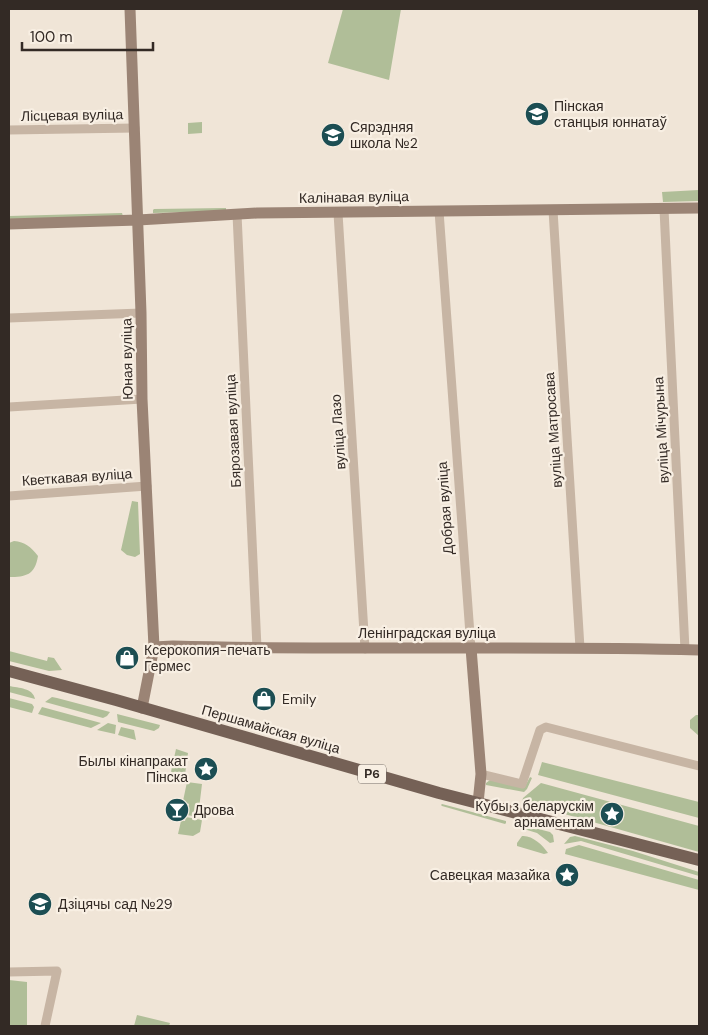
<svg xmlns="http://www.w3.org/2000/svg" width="708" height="1035" viewBox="0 0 708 1035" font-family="'DM Sans',sans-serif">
<rect width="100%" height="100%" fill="#f0e5d7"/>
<path fill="#b0be98" d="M343 9H401L389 80 328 63Z
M202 122V133L188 134V123Z
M699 190V201L663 202 662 192Z
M226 208V211L153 213V210L154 209Z
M122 213 123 216 9 221V216Z
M132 501 138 502 140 554 135 557 127 555 121 550Z
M14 541C25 542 31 547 38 556 35 575 26 577 9 577V543Z
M9 651 47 661 48 657 54 658 62 670 49 671 9 661Z
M9 686C19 688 33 688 35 699L9 692Z
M52 697 57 698 110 712 107 716 103 718 45 702Z
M9 698 32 704 34 707 32 713 9 707Z
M42 707 101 723 91 728 38 714Z
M117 714 160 725 159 728 154 731 118 722Z
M696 715H699V736L690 728V720Z
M108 723 116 725 115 734 97 730Z
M121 727 134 730 136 740 118 735Z
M176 749 188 753 184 782 169 781Z
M542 762 699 802V818L538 775Z
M530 777 532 778 527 789 524 792 486 785V783L490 780 524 788Z
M187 782 202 784 198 817 187 815 189 804 183 801Z
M541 783 699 826V852L522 802 523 798Z
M442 804 506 821V823L505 824 442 806 441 805Z
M186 817 202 820 200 832 193 836 178 834 181 821H185Z
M515 823 550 832 553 835 554 842 550 843 537 833 514 826Z
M522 836C532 835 543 845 548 853L544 854 517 846V843Z
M575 836 633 851 699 872V876L581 841 564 844 570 837Z
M579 845 699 880V890L565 854 566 849Z
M9 980 27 982V1026H9Z
M137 1015 170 1023 169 1026H134Z"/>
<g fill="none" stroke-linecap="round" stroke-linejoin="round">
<path stroke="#c7b5a4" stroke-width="9" d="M9 130 135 128
M664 209 685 650
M553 210 580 648
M439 211 471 648
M338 213 365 649
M237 214 257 648
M9 318 141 313
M9 407 142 399
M9 496 147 486
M481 774 522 784 540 730 546 727 699 766
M9 972 57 971 45 1026"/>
<path stroke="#9b8475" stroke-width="11" d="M130 9 141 313 142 399 154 647 142 708
M9 224 138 220 257 213 699 208
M154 647 173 646C349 651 524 645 699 650
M471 648 481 774 478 803"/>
<path stroke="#756156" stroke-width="12" d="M9 671 116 700 439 793 699 860"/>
</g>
<defs>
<g id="school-disc" transform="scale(1.25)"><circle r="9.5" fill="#1c4e53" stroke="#f8efe3"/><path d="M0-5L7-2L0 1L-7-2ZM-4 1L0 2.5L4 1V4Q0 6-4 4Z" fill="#fff"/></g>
<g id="shop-disc" transform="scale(1.25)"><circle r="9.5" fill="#1c4e53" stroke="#f8efe3"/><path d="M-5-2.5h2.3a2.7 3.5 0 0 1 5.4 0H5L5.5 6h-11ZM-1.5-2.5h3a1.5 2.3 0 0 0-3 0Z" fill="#fff"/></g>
<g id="sight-disc" transform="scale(1.25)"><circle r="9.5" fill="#1c4e53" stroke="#f8efe3"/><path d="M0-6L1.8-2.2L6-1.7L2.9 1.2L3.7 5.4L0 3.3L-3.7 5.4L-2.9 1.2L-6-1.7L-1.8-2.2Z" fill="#fff"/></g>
<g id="bar-disc" transform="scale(1.25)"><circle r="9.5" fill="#1c4e53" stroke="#f8efe3"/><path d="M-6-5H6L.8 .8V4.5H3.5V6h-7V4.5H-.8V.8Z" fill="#fff"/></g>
</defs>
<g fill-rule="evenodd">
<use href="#school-disc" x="537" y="114"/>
<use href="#school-disc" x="333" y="135"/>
<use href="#shop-disc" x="127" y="658"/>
<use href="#shop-disc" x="264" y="699"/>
<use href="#sight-disc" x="206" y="769"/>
<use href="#bar-disc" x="177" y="810"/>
<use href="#sight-disc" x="612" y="814"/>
<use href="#sight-disc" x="567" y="875"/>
<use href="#school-disc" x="40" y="904"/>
</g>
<g text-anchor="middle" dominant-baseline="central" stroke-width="4.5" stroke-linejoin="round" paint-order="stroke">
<rect fill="#f8efe3" stroke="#6e655e" stroke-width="1" x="358" y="764.5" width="28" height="19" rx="4"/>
<g font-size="12" font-weight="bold" fill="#332a25">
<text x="372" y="774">Р6</text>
</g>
<g font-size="14" fill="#332a25" stroke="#f8efe3" text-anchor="start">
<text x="554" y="106">Пінская<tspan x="554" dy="16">станцыя юннатаў</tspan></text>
<text x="350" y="127">Сярэдняя<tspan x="350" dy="16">школа №2</tspan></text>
<text x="144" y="650">Ксерокопия-печать<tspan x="144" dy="16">Гермес</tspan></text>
<text x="282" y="699">Emily</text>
<text x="188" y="761" text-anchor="end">Былы кінапракат<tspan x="188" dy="16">Пінска</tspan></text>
<text x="594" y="806" text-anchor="end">Кубы з беларускім<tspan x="594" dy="16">арнаментам</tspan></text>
<text x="194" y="810">Дрова</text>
<text x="550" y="875" text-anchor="end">Савецкая мазайка</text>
<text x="58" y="904">Дзіцячы сад №29</text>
</g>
<g font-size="14" fill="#332a25" stroke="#f8efe3">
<text transform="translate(72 115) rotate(-1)">Лісцевая вуліца</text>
<text transform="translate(354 197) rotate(-1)">Калінавая вуліца</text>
<text transform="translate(127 359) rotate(-91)">Юная вуліца</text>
<text transform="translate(553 430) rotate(-94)">вуліца Матросава</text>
<text transform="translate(661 430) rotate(-93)">вуліца Мічурына</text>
<text transform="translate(233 431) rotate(-93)">Бярозавая вуліца</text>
<text transform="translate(338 432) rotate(-94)">вуліца Лазо</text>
<text transform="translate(77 477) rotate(-4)">Кветкавая вуліца</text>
<text transform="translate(445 508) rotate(-94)">Добрая вуліца</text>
<text x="427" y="633">Ленінградская вуліца</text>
<text transform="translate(271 729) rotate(16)">Першамайская вуліца</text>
</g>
</g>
<rect width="708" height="1035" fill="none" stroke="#332a25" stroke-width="20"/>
<path d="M22 42v8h131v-8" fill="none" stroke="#332a25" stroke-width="2.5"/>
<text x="30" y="42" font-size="15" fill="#332a25" stroke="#f8efe3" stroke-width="4" paint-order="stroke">100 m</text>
</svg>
